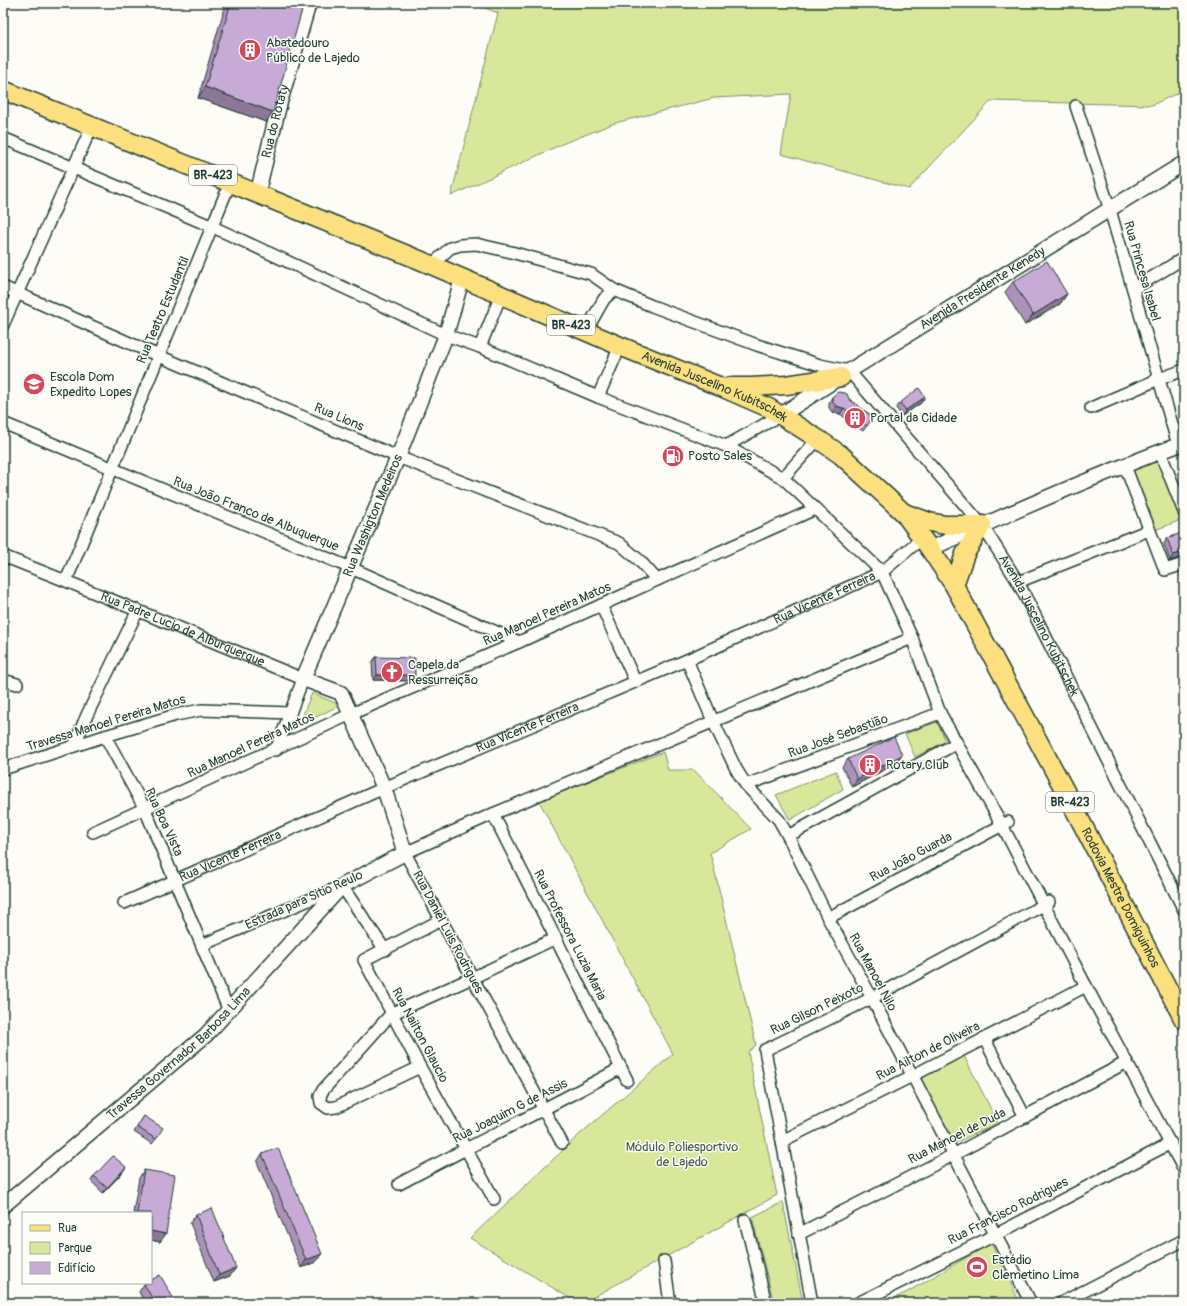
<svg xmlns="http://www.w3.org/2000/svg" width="1187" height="1306" viewBox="0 0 1187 1306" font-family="Pangolin,sans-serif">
<rect width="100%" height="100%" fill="#fdfcf7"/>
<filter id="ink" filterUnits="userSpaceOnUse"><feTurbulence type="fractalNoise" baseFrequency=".025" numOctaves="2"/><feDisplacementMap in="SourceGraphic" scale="8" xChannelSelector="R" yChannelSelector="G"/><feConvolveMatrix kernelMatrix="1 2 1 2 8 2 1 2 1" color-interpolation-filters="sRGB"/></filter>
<g filter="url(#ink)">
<path fill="#d8e79a" stroke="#7c9267" d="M472 3H1177L1184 20V90L1152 105 991 101 909 189 781 154 791 94 714 98 615 123 562 144 451 196 498 13Z
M1158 459 1181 520 1155 530 1132 469Z
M312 693 340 705 298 726Z
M937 722 946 741 915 757 905 734Z
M663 752 668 770H694L751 829 710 853 713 864 756 1045 748 1052 777 1195 583 1303H578L470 1238 579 1135 673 1054 539 801Z
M836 771 843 789 790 820 776 795Z
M963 1054 998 1123 953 1144 918 1077Z
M783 1202 803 1303H774L752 1217Z
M991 1243 1020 1303H885L911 1290Z"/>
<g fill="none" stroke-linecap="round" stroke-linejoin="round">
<g stroke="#1f3d34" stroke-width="14">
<g id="minor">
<path d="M1076 106 1110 210 1178 445"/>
<path d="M3 138 213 227 446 335 480 347 598 397 726 446 783 478 882 572 912 638 940 713 1002 825 1086 986 1184 1170"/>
<path id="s1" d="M432 265 450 248 460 245 476 244 511 252 591 274 614 290 652 306 757 345 820 365 849 371 982 525 1018 582 1184 910"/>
<path d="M3 287 159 356 398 457 619 543 639 560 657 580"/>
<path d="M1133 289 1184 258"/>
<path d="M3 325 92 126"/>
<path d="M586 331 604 299 614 290"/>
<path d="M480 347 501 295"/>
<path d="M598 397 620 346"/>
<path d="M1091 408 1159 379 1184 370"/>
<path d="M3 423 351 568 519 642"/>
<path d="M726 446 781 415"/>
<path d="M1160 452 1184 512"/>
<path d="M1125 466 1165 570 1184 564"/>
<path d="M783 478 818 439"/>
<path id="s2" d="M3 556 66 581 303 679 276 750"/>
<path d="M66 581 230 183"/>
<path d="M1018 582 1149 530"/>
<path d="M601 605 635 681"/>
<path d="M687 660 713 721 736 769 746 785 779 820 788 836 828 918 872 998 1031 1303"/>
<path d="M3 680 17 684"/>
<path d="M105 736 145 809 229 1011"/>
<path d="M74 746 87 715 138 610"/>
<path d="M3 769 105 736 176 715 201 710 290 713"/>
<path d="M746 785 940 713"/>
<path d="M493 814 621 1068"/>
<path d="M93 832 351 714 519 642 815 509"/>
<path d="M788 836 957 743"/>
<path id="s3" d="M124 903 384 788 687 660 882 572 922 538"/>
<path d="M828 918 1008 822"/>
<path d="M441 920 364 960 420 1067 494 1199"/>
<path d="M202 945 342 886 385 950"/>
<path d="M984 1038 1025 1117"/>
<path d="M420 1067 336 1107 328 1108 321 1103 320 1096 323 1090 391 1014 472 978 556 938"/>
<path d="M782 1141 912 1076 1086 986"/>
<path d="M562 1143 405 853 493 814 912 638"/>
<path d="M399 1184C472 1145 548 1108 621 1068L627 1080"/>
<path d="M745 1220 766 1303"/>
<path d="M799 1234 953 1155 1127 1062"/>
<path d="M664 1261 670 1303"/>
<path d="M812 1303 765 1050 872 998 1049 902"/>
<path d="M858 1303 995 1235 1171 1143"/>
<path d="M1061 1303 1184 1240"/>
</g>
</g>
<g stroke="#1f3d34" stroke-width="17">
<g id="tertiary">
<path id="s4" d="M257 195 280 102 309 3"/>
<path id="s5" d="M781 415 849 371 1184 163"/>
<path d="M930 549C1014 511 1098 474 1184 443"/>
<path id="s6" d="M3 1206 206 1035 342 886 405 853 384 788 341 693 303 679 398 457 446 335 462 279"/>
</g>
</g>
<g stroke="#1f3d34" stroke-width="21">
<g id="primary">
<path id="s7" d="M3 90 422 261 620 346 721 387 769 408 818 439 841 455 904 513 930 549 954 585 1064 789 1184 1020"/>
<path d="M728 387H751L786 385 841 377"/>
<path d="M904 513 929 522 945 525H982"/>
<path d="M954 585 965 554 982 525"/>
</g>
</g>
<use href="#minor" stroke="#fdfcf7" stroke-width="11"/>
<use href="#tertiary" stroke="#fdfcf7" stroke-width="14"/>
<use href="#primary" stroke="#fce080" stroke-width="18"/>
</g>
<path fill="#ac92b8" stroke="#1f3d34" d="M226 3H304L266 122 198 98Z
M1013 282 1067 294 1060 304 1025 325 1005 292Z
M832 397 849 399 873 417 863 431 840 414 832 412 829 408V403Z
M900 403H921L902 416 896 408Z
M1173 536 1184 556 1170 561 1164 544 1167 538 1172 537Z
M376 657 415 675 411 681 373 680 372 662Z
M902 755 897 763 852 787 842 767 848 759Z
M144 1116 156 1139 152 1144 134 1132Z
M262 1154 316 1262 301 1268 257 1162Z
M144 1170 160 1242 151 1240V1213H133L139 1178Z
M122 1173 103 1193 91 1181 94 1176Z
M196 1215 230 1276 214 1282 190 1223Z
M144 1284 176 1303H145L139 1292Z"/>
<path fill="#8c7796" stroke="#1f3d34" d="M205 87 273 112 266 122 198 98Z
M1067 294 1060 304 1025 325 1033 315Z
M925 397 921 403 902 416 906 410Z
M836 406 844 408 840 414 832 412Z
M1184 552V556L1170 561 1173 555Z
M377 675H415L411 681 373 680Z
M902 755 897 763 852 787 857 779Z
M126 1167 122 1173 103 1193 107 1188Z
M151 1231 166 1234 160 1242 151 1240Z
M322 1254 316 1262 301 1268 306 1260Z
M236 1268 230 1276 214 1282 219 1275Z"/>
<path fill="#c8aad6" stroke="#1f3d34" d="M231 3H304L273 112 205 87Z
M1047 261 1067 294 1033 315 1013 282Z
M919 388 925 397 906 410 900 403Z
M838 392 845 393 847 394 849 399 873 417 867 426 844 408 836 406 833 402 832 397Z
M1184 532V552L1173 555 1167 538 1173 537V536Z
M376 657 415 658V675H377Z
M894 737 902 755 857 779 848 759Z
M144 1116 163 1128 156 1139 137 1127Z
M278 1148 322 1254 306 1260 262 1154Z
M113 1156 126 1167 107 1188 94 1176Z
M144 1170 175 1175 166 1234 151 1231V1213H137Z
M212 1208 236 1268 219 1275 196 1215Z
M160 1275 176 1303H155L144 1284 146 1283H151V1280Z"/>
</g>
<defs>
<g id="building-disc" transform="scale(1.15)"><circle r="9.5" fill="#d1495b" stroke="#fdfcf7"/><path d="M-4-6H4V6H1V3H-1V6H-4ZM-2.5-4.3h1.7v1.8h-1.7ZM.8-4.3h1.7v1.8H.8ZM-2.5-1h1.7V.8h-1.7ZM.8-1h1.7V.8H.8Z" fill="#fff"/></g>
<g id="school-disc" transform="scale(1.15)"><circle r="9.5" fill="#d1495b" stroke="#fdfcf7"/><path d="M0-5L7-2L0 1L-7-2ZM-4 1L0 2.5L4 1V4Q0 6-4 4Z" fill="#fff"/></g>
<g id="fuel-disc" transform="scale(1.15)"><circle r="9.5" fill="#d1495b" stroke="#fdfcf7"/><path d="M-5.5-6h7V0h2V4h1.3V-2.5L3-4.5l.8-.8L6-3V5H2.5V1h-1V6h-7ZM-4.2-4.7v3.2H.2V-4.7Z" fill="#fff"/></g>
<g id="church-disc" transform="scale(1.15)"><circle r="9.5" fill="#d1495b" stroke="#fdfcf7"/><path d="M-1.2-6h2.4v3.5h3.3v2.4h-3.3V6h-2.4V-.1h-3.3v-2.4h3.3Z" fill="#fff"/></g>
<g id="stadium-disc" transform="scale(1.15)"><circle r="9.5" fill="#d1495b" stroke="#fdfcf7"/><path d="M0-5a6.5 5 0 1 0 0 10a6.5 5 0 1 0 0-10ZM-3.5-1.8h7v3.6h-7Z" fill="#fff"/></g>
</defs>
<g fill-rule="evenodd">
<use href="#building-disc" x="250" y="50"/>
<use href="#school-disc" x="34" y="384"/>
<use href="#building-disc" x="855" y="418"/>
<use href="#fuel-disc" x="673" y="456"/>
<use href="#church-disc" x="392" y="672"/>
<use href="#building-disc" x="870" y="765"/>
<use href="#stadium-disc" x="977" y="1267"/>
</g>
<g text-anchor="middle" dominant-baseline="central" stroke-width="3" stroke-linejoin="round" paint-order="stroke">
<g fill="#fdfcf7" stroke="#62766e" stroke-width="1">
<rect x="189" y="165" width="48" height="20" rx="3"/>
<rect x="547" y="315" width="48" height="20" rx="3"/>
<rect x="1046" y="792" width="48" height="20" rx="3"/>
</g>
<g font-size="12" font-weight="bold" fill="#1f3d34">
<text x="213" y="175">BR-423</text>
<text x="571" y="325">BR-423</text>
<text x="1070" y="802">BR-423</text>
</g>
<g font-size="13" fill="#1f3d34" stroke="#fdfcf7" text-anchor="start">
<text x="266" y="43">Abatedouro<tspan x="266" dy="15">Público de Lajedo</tspan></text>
<text x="50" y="377">Escola Dom<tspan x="50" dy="15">Expedito Lopes</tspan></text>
<text x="870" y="418">Portal da Cidade</text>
<text x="688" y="456">Posto Sales</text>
<text x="408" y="665">Capela da<tspan x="408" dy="15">Ressurreição</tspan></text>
<text x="886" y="765">Rotary Club</text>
<text x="992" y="1260">Estádio<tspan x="992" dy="15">Clemetino Lima</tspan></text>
</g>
<g font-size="13" fill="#1f3d34" stroke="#fdfcf7">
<text stroke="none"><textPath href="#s4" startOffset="76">Rua do Rotaty</textPath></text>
<text transform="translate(1142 271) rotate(74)">Rua Princesa Isabel</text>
<text stroke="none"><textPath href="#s5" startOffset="238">Avenida Presidente Kenedy</textPath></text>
<text transform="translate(163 310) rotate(-67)">Rua Teatro Estudantil</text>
<text stroke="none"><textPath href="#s7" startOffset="771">Avenida Juscelino Kubitschek</textPath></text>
<text transform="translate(339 417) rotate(23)">Rua Lions</text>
<text transform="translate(256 514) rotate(22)">Rua João Franco de Albuquerque</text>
<text stroke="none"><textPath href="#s6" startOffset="929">Rua Washigton Medeiros</textPath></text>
<text stroke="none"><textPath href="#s3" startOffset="764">Rua Vicente Ferreira</textPath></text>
<text transform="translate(547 614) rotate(-24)">Rua Manoel Pereira Matos</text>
<text stroke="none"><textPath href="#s1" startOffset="766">Avenida Juscelino Kubitschek</textPath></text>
<text stroke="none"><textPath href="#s2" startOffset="194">Rua Padre Lucio de Alburquerque</textPath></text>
<text transform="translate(106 723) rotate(-17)">Travessa Manoel Pereira Matos</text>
<text stroke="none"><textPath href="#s3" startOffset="440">Rua Vicente Ferreira</textPath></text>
<text transform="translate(838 736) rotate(-20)">Rua José Sebastião</text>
<text transform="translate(251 745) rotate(-25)">Rua Manoel Pereira Matos</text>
<text transform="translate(164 822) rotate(65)">Rua Boa Vista</text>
<text stroke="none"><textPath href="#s3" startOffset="116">Rua Vicente Ferreira</textPath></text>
<text transform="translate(911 857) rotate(-28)">Rua João Guarda</text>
<text stroke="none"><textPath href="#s7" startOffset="1443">Rodovia Mestre Domiguinhos</textPath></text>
<text transform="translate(304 900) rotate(-24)">Estrada para Sitio Reulo</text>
<text transform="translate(448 932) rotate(62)">Rua Daniel Luis Rodrigues</text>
<text transform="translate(570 935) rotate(63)">Rua Professora Luzia Maria</text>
<text transform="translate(873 972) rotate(62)">Rua Manoel Nilo</text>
<text transform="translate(817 1009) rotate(-26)">Rua Gilson Peixoto</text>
<text transform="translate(420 1035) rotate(62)">Rua Nailton Glaucio</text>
<text transform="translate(928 1051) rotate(-27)">Rua Ailton de Oliveira</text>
<text stroke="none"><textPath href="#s6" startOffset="233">Travessa Governador Barbosa Lima</textPath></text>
<text transform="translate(510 1111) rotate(-27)">Rua Joaquim G de Assis</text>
<text transform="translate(957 1136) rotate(-27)">Rua Manoel de Duda</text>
<text transform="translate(1008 1211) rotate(-27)">Rua Francisco Rodrigues</text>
</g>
<g font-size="13" fill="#445f48" stroke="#fdfcf7">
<text x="682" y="1147">Módulo Poliesportivo<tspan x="682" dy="15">de Lajedo</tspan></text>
</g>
</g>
<rect width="1187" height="1306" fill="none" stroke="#fdfcf7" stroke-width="16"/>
<rect x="8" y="8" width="1171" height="1290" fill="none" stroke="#1f3d34" stroke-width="1.5" filter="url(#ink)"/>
<rect x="22" y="1212" width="130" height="72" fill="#fdfcf7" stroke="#a4b0a9"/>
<rect x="30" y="1225" width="20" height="6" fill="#fce080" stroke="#a4b0a9"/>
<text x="58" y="1232" font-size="12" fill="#1f3d34">Rua</text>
<rect x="30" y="1242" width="20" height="12" fill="#d8e79a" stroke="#a4b0a9"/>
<text x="58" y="1252" font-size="12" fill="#1f3d34">Parque</text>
<rect x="30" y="1262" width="20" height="12" fill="#c8aad6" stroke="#a4b0a9"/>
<text x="58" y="1272" font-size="12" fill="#1f3d34">Edifício</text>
</svg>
